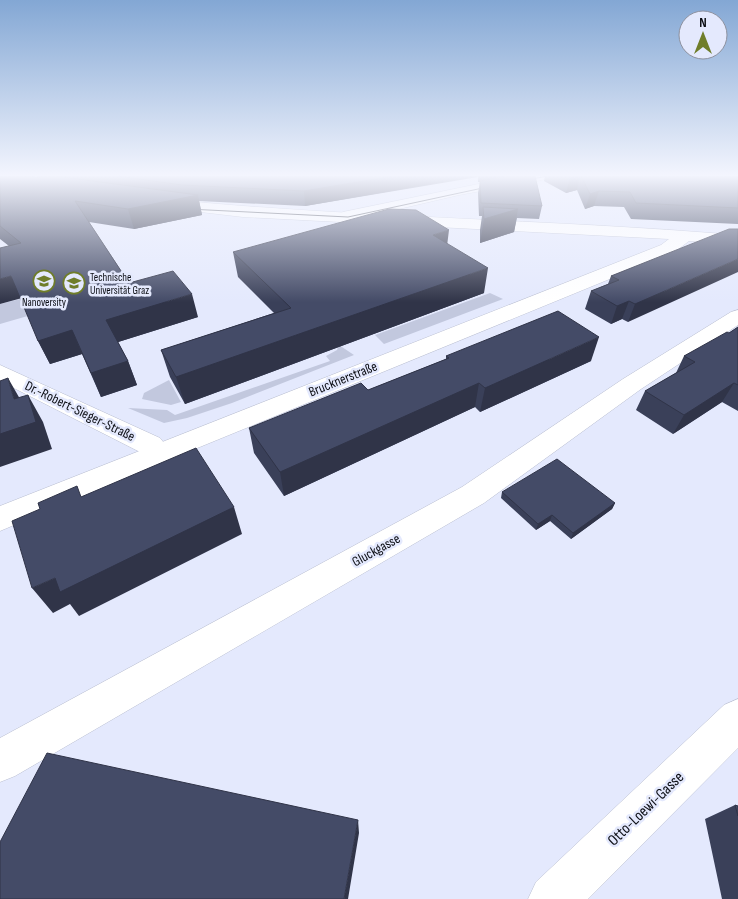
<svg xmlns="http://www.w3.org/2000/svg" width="738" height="899" viewBox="0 0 738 899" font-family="'Sofia Sans Condensed',sans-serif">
<rect width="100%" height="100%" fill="#e4e9fd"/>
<path fill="#c2c8de" d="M490 293 503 299 384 344 375 335Z
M32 296 38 313 0 324V304Z
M339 345 354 355 232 403 187 418 164 423 128 408 167 410 175 415 330 361 326 356 337 350Z
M169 380 181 402 171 405 142 399 144 393Z"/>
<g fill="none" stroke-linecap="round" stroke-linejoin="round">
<g stroke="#b9bed0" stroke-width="1">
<path id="minor" d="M517 176H549L542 180 459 195 343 222 335 217 343 212Z
M738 310V325L641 389 484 503 15 776 0 782V738L462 487 623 379 731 312Z
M0 365 160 438 172 453 168 460C155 464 149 461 140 452L0 381Z
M738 699V748L588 899H528L536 882 724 705Z"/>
</g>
<g stroke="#b9bed0" stroke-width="1">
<path id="major" d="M163 199C354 218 547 219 738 235V245L689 241 673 253 168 460 0 531V506L661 245 669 239 243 217 158 207 155 204 158 201Z"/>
</g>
<use href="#minor" fill="#fff" fill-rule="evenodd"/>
<use href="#major" fill="#fff" fill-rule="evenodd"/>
<path stroke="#484b55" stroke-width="1" d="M521 181 548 176
M188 209 348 217 492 186"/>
</g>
<path fill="#3a4059" d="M0 176 37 177V176H507L488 180 542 206 539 219 517 218 514 232 480 243V230L482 216H479L478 193 480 182H478V177L305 206 199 201 202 215 134 229 89 222 129 283 198 317 118 342 128 361 137 385 101 397 82 354 50 364 38 341 9 246 0 239Z
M545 176H738V224L631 219 624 207 594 206 585 209 577 190 566 193 544 181Z
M738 229 628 322 622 319 611 324 585 309 591 291 608 284 611 276Z
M447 243 484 293 185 404 170 377 161 350 274 313 238 277 233 252Z
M738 327V411L722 402 673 434 636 410 645 391 676 373 684 356 729 333Z
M446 356 591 361 480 412 475 407 284 496 254 453 249 428 368 390 446 359Z
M502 492 615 503 612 509 571 539 550 521 536 530 501 498Z
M735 805 738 806V899H722L705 819Z"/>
<path fill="#303448" d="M393 176H478L305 206 304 191Z
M479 176H507L478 182Z
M576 176H580L577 190 566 193 570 177Z
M599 191 594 206 585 209 590 194Z
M198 195 202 215 134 229 128 209Z
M518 209 514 232 480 243 484 219Z
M449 230 446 254 433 235Z
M738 259V272L628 322 635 304Z
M488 268 484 293 185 404 176 377Z
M11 276 22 298 0 304V279Z
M192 294 198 317 115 343 106 320Z
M629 301 622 319 611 324 617 306Z
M72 330 82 354 50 364 38 341Z
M599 337 591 361 480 412 485 388Z
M128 361 137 385 101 397 91 373Z
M8 378 24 406 28 395 43 422 52 449 0 467V434L14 399Z
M479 383 475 407 284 496 280 472Z
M734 383 722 402 673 434 684 415Z
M615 503 612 509 571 539 573 533Z
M234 507 242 534 79 616 70 604 53 613 32 588 55 578Z
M552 515 550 521 536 530 538 524Z
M358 820 359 833 348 899H344Z"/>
<path fill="#444b67" stroke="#303448" d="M0 176H30L40 178 39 176H55L198 195 128 209 75 201 129 283 173 271 192 294 106 320 128 361 91 373 72 330 38 341 11 276 0 279V248L21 243 0 226Z
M118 176H393L304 191 182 185Z
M510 176H535L542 206 481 203 480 181Z
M581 176H738V208L636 203 630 192 599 191 590 194Z
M483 207 518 209 484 219Z
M389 209 416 210 449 230 433 235 488 268 176 377 161 350 291 308 233 252Z
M729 229H738V259L635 304 629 301 617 306 591 291 619 280 611 276Z
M558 311 599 337 485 388 479 383 280 472 249 428 361 383 368 390 449 358 446 356Z
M738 327V385L734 383 684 415 645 391 695 362 684 356 727 332 729 333Z
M8 378 14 399 28 395 36 422 0 434V381Z
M196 448 234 507 60 592 55 578 32 588 12 521 40 509 38 503 77 486 81 497Z
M557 459 615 503 573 533 552 515 538 524 502 492Z
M47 753 358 820 344 899H0V842Z
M735 805 738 806V816Z"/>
<linearGradient id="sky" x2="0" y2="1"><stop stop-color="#83a7d4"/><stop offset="0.58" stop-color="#f3f5fe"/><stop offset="1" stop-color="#f3f5fe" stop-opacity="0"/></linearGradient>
<rect width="738" height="302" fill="url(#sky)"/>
<defs>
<g id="school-ring" transform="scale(1.125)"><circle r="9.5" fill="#e4e9fd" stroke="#6f7d2a" stroke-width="1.5"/><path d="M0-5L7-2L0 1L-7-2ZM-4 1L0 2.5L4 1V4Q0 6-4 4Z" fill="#6f7d2a"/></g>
<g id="university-ring" transform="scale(1.125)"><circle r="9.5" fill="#e4e9fd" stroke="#6f7d2a" stroke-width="1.5"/><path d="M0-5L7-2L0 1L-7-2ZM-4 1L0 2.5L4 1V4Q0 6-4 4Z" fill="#6f7d2a"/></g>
</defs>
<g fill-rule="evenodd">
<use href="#school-ring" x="44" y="281"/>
<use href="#university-ring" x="74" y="283"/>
</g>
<g text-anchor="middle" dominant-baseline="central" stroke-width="5" stroke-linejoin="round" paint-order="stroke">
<g font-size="11" fill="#0b0d13" stroke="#e4e9fd" text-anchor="start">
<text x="90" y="277">Technische<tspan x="90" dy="13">Universität Graz</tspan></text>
<text x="44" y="302" text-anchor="middle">Nanoversity</text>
</g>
<g font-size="14" fill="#0b0d13" stroke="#e4e9fd">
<text transform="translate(343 379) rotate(-22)">Brucknerstraße</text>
<text transform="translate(80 411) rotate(26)">Dr.-Robert-Sieger-Straße</text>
<text transform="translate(376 550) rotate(-29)">Gluckgasse</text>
</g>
<g font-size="16" fill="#0b0d13" stroke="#e4e9fd">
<text transform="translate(646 809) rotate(-44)">Otto-Loewi-Gasse</text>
</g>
</g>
<g transform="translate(703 35)"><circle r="24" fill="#e4e9fd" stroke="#8d919f"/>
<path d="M0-4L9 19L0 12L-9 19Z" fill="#6f7d2a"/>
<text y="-8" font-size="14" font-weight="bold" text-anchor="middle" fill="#0b0d13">N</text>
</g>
</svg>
